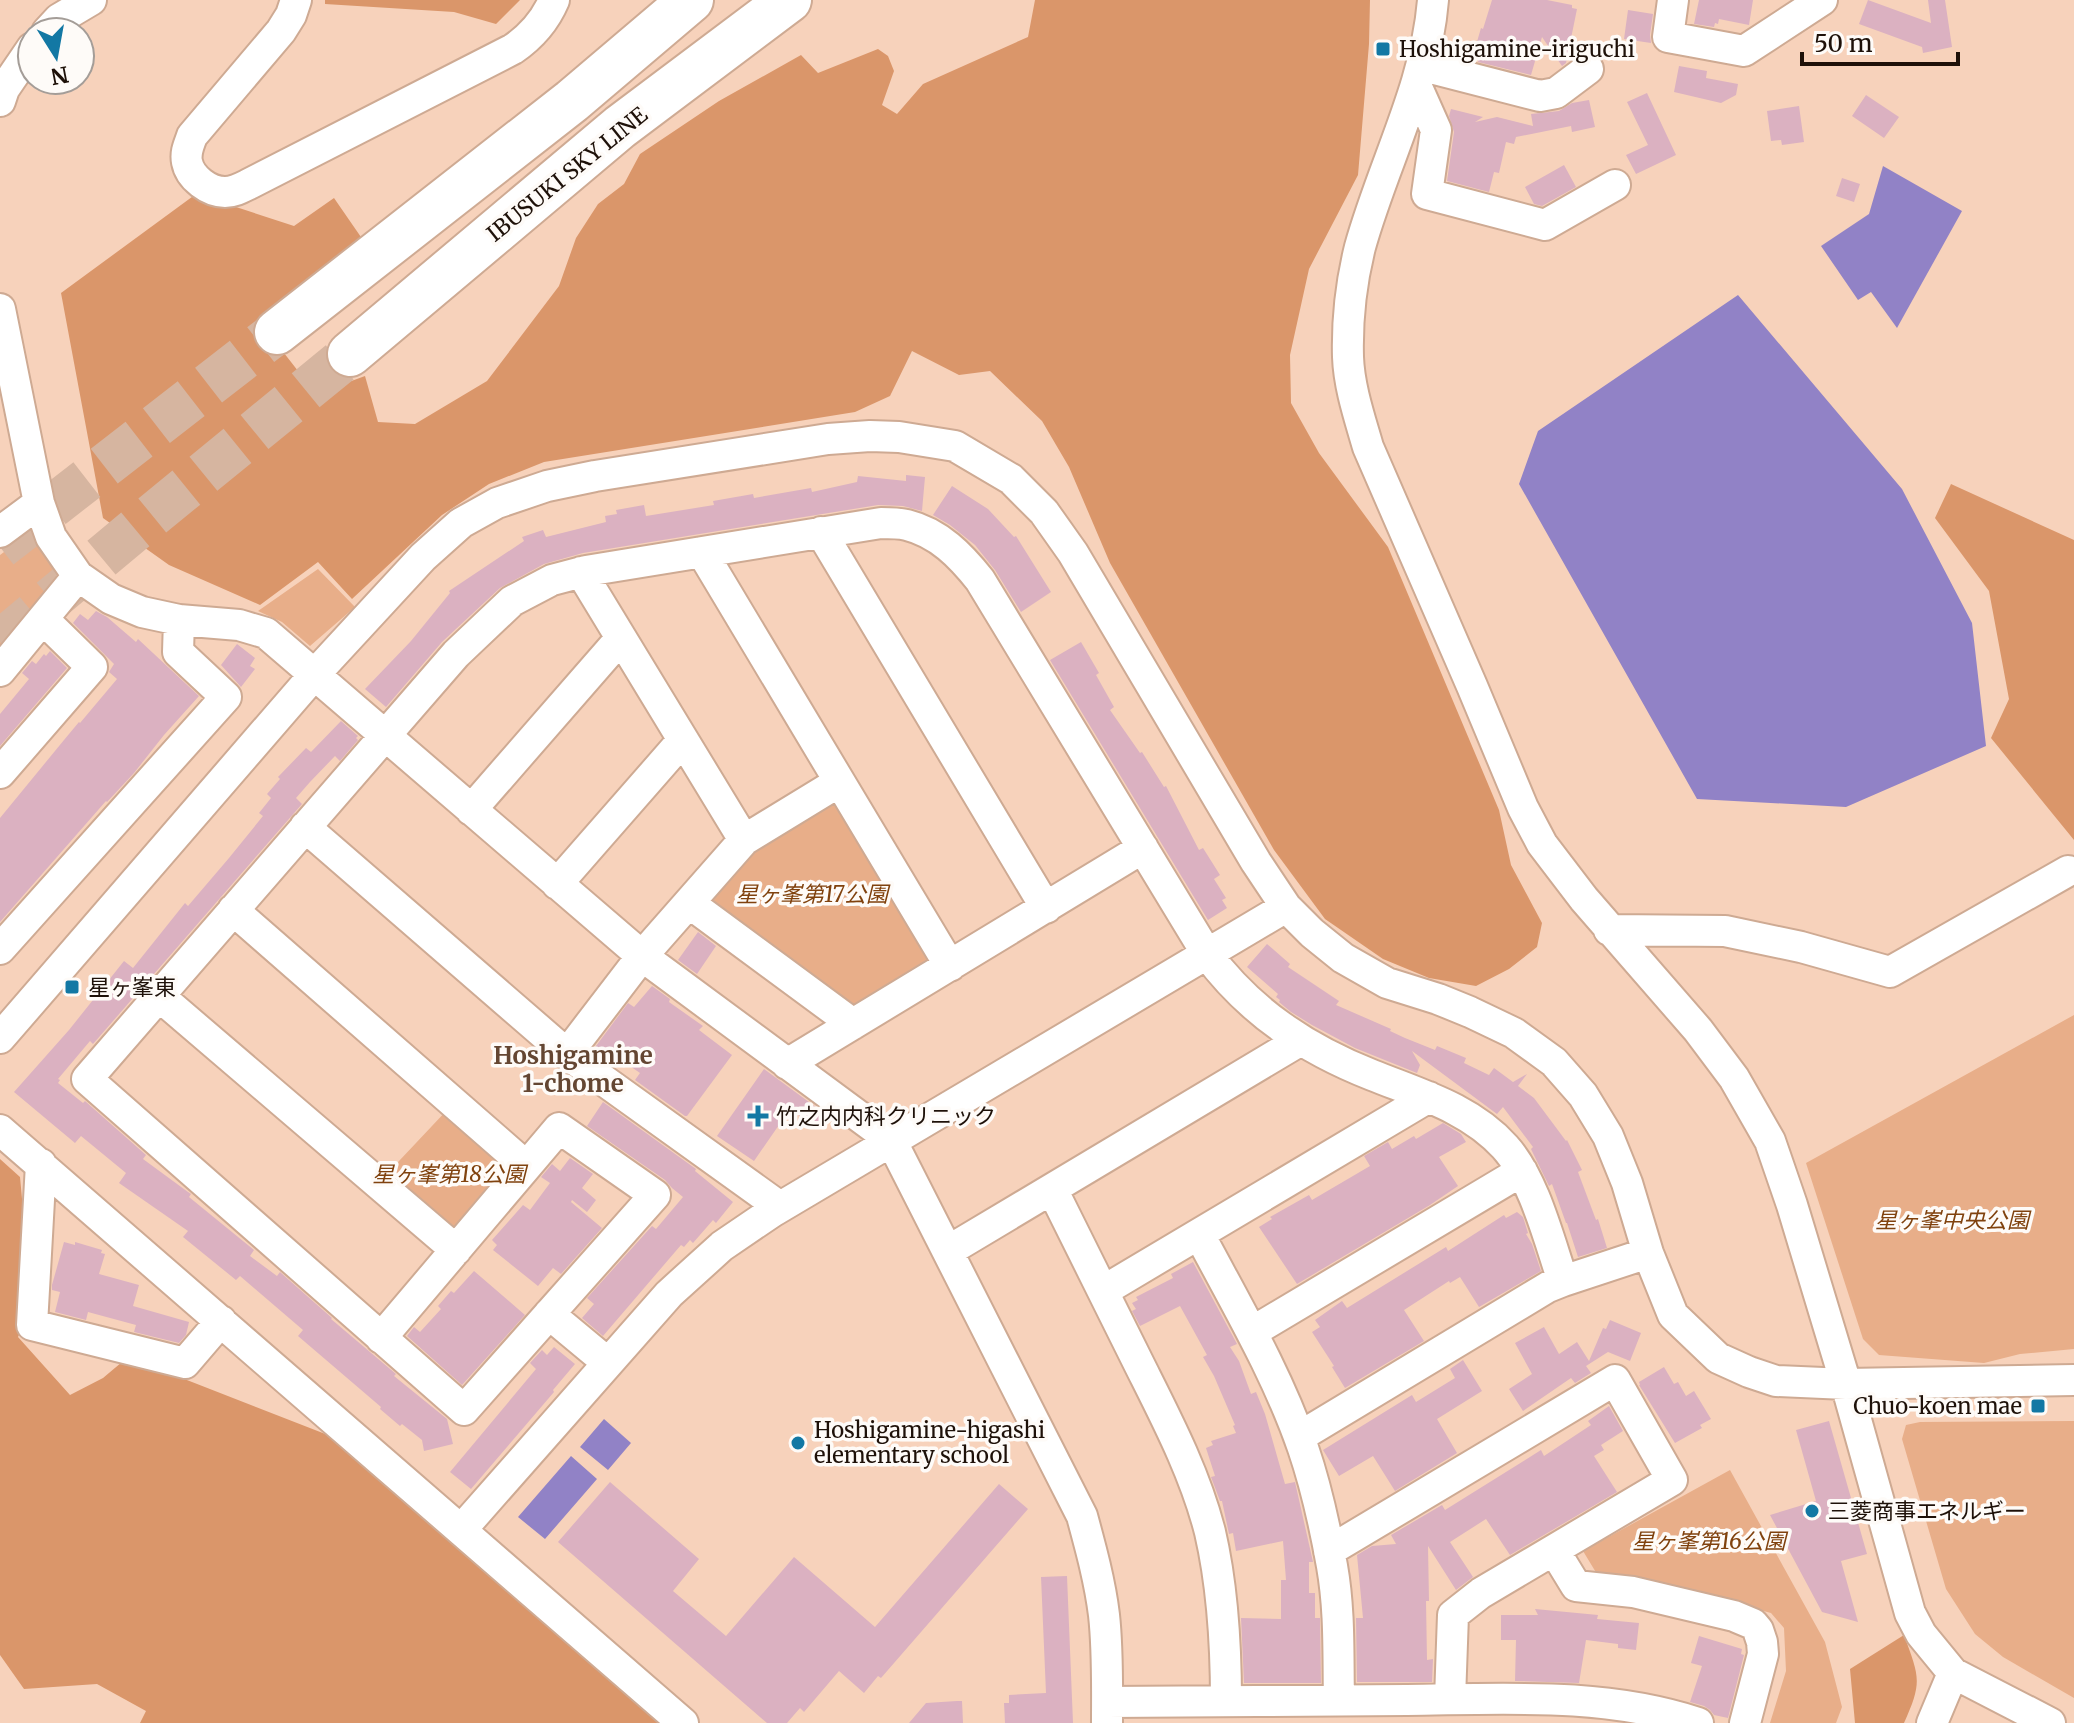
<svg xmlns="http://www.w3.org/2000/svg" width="2074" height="1723" viewBox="0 0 2074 1723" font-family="Merriweather,'Noto Sans JP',serif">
<rect width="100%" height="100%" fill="#f7d2bb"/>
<path fill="#e8ae89" d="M35 529 64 580 0 657V555Z
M318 569 355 607 310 646 282 622 258 611Z
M832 803 841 805 929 955 928 963 858 1005 848 1004 709 908 708 897 751 850Z
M2074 1015V1349L2020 1354 1984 1363 1879 1355 1863 1339 1806 1163Z
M448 1109 509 1171 460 1231 448 1233 383 1178Z
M2074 1421V1698L2003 1657 1975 1634 1946 1589 1902 1439 1906 1425 1920 1422Z
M1730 1470 1825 1642 1842 1707 1836 1723H1770L1786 1671 1784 1628 1771 1613 1649 1580 1600 1579 1583 1551Z"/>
<path fill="#da966a" d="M325 0H520L496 24 454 12 325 4Z
M1035 0H1370L1369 44 1358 175 1309 269 1290 355 1291 403 1319 453 1388 547 1499 810 1511 865 1542 923 1537 947 1509 969 1476 986 1429 978 1383 959 1325 919 1274 850 1110 563 1069 467 1042 421 990 371 959 375 912 351 890 396 855 412 544 462 489 484 442 515 352 599 318 562 260 605 169 565 103 518 61 293 196 194 294 226 334 198 363 240 259 321 316 394 365 376 378 422 415 424 487 381 559 286 576 238 598 204 624 184 640 154 719 101 801 55 818 73 878 49 888 56 894 71 882 105 897 114 923 84 1028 37Z
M1951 484 2074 540V840L1991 738 2009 699 1989 591 1935 518Z
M0 1159 20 1177 32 1307 18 1337 70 1395 103 1378 128 1357 333 1437 660 1723H140L146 1711 97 1684 24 1689 0 1655Z
M1904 1635C1919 1677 1923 1681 1904 1723H1855L1850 1669Z"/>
<path fill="#9182c6" d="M1883 166 1962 211 1897 328 1871 292 1858 300 1821 246 1869 214Z
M1738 295 1902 489 1972 623 1986 746 1846 807 1697 799 1519 484 1538 431Z
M604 1419 631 1443 608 1470 580 1447Z
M571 1456 597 1479 545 1539 518 1517Z"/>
<path fill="#dbb1c1" d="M1492 0H1547L1572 5V8L1577 9 1566 63 1562 66 1542 37 1531 75 1478 62 1480 54 1474 52 1481 28 1483 29Z
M1699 0H1753L1749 25 1719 19 1718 24 1715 23 1714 27 1694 24Z
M1868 0 1931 23 1928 0H1945L1952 47 1923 53 1922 47 1859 24Z
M1628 10 1653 14 1650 35 1651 43 1624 39Z
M1679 66 1707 71 1706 78 1738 84 1736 95 1721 103 1674 92Z
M1647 93 1676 155 1636 174 1626 155 1648 145 1627 102Z
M1866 95 1899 117 1884 138 1852 116Z
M1589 100 1595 127 1572 132 1571 126 1516 137 1514 144 1506 142 1499 173 1494 172 1489 192 1447 181 1454 132 1449 116 1451 109 1483 117 1475 122 1497 117 1533 126 1531 114 1559 111 1572 103Z
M1799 106 1804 142 1782 145 1781 140 1771 141 1767 111Z
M1564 165 1576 187 1542 206 1534 204 1525 187Z
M1842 178 1860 184 1854 202 1836 196Z
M906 475 925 477 922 511 903 506 878 505 583 553 544 564 500 588 442 642 386 707 365 689 411 641 450 593 449 591 524 541 522 537 543 530 546 537 606 522 605 516 617 514 616 510 644 505 646 516 714 505 713 501 753 494 754 498 811 488 812 492 857 482 858 476 906 481Z
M952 486 988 509 1014 537 1016 536 1051 592 1021 612 995 570 975 545 950 525 933 515Z
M96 611 107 617 136 642 138 639 199 696 164 735 134 773 107 802 106 801 0 922V818L64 740 79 722 80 723 117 679 109 672 114 664 73 623 80 614 88 620Z
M1081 642 1099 673 1096 675 1114 707 1110 710 1140 753 1142 752 1164 787 1166 786 1199 850 1203 848 1220 875 1214 879 1226 898 1222 900 1227 908 1208 920 1050 660Z
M237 644 255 658 250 666 255 669 241 687 221 665Z
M50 651 67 668 0 746V714L29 679 22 673 32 661 36 664 44 654 46 656Z
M341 721 358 736 356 738 358 740 340 761 335 756 310 782 296 798 302 804 93 1044 90 1041 58 1079 60 1080 58 1083 83 1103 85 1101 146 1155 143 1159 188 1192 191 1194 189 1197 254 1250 250 1256 277 1276 280 1272 332 1318 331 1319 396 1374 394 1376 447 1419 453 1444 424 1451 422 1440 402 1424 400 1426 380 1409 381 1407 298 1336 303 1330 240 1276 236 1280 183 1237 188 1231 119 1183 126 1173 81 1136 75 1143 14 1092 69 1030 124 961 133 968 185 903 188 906 229 858 263 816 259 813 271 798 267 794 280 779 278 777 306 748 311 752Z
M698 932 716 946 697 974 678 960Z
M1267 944 1290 964 1288 967 1339 1001 1336 1005 1391 1029 1390 1031 1405 1038 1435 1050 1437 1046 1466 1058 1464 1063 1489 1075 1494 1068 1513 1082 1527 1074 1518 1086 1534 1098 1566 1141 1567 1140 1582 1170 1578 1172 1596 1220 1598 1219 1607 1248 1578 1257 1567 1223H1566L1552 1184 1549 1186 1531 1149 1533 1147 1503 1107 1497 1114 1412 1051 1420 1065 1417 1073 1355 1048 1312 1025 1291 1012 1279 1002 1280 1000 1276 997 1278 994 1247 967Z
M652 986 670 999 669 1002 703 1026 699 1030 732 1055 687 1116H685L635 1080 640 1073 614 1055 609 1062 593 1050 628 1003 634 1007Z
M764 1069 828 1116 818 1129 790 1109 754 1161 717 1136Z
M603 1102 696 1169 695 1171 733 1202 716 1223 713 1220 693 1243 690 1240 684 1247 681 1245 603 1336 582 1318 594 1304 587 1298 652 1226 656 1229 683 1197 672 1188 665 1180 587 1126Z
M1443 1123 1461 1134 1466 1142 1439 1157 1458 1186 1430 1205 1297 1284 1259 1227 1272 1219 1270 1217 1309 1195 1312 1200 1370 1166 1364 1156 1388 1142 1392 1149 1414 1136 1416 1139Z
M570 1158 593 1174 582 1188 596 1200 587 1212 572 1200 571 1202 602 1228 561 1274 553 1268 538 1286 493 1250 497 1245 492 1240 523 1205 530 1210 550 1183 541 1177 552 1164 560 1171Z
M1517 1212 1523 1217 1528 1233 1526 1234 1532 1244 1541 1271 1479 1307 1460 1277 1450 1283 1449 1281 1404 1310 1424 1341 1345 1388 1332 1367 1334 1366 1312 1332 1320 1327 1315 1320 1342 1301 1347 1308 1446 1247 1448 1251 1504 1215 1506 1218Z
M64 1242 75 1245V1242L102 1250 101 1253 105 1254 99 1274 139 1285 133 1306 189 1322 186 1335 179 1343 134 1332 136 1325 88 1312 86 1320 55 1312 60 1292 52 1290V1285Z
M1193 1262 1237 1344 1230 1347 1239 1361 1251 1394 1256 1392 1265 1414 1285 1484 1295 1482 1313 1562H1309V1593H1315V1618H1320L1321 1683H1244L1241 1618 1281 1619V1580H1286L1283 1541 1236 1551 1233 1533 1229 1534 1222 1501H1220L1211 1477 1215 1476 1206 1448 1213 1445 1211 1441 1236 1433 1233 1426 1235 1425 1214 1376 1203 1357 1207 1355 1180 1306 1140 1326 1132 1311 1136 1309 1132 1303 1138 1300 1136 1297 1173 1278 1171 1274Z
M474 1271 525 1315 462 1385 407 1336 414 1327 420 1332 441 1309 438 1306 451 1291 454 1293Z
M1610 1320 1641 1333 1630 1361 1608 1352 1586 1366 1591 1373 1575 1383 1571 1378 1523 1411 1509 1389 1532 1374 1515 1343 1544 1327 1559 1354 1577 1342 1589 1361 1603 1328 1606 1329Z
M554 1347 575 1364 553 1390 554 1392 471 1489 450 1472 536 1369 530 1363 542 1350 547 1355Z
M1463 1360 1482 1391 1437 1419 1457 1453 1395 1491 1373 1456 1339 1476 1323 1450 1412 1395 1416 1402 1455 1378 1450 1369Z
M1664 1367 1674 1384 1678 1382 1686 1396 1694 1391 1711 1419 1700 1425 1702 1428 1675 1443 1639 1385H1640L1639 1382Z
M1609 1406 1623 1431 1601 1445 1604 1450 1594 1456 1617 1492 1510 1555 1486 1519 1450 1542 1473 1577 1456 1590 1428 1546 1429 1601H1426L1427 1660 1433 1659 1432 1682H1357L1356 1618H1363L1357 1555 1372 1546 1396 1544 1391 1535 1442 1505 1445 1510 1541 1450 1544 1456 1591 1425 1588 1421Z
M1829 1421 1867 1554 1841 1561 1858 1622 1822 1612 1770 1515 1816 1501 1796 1430Z
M610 1482 699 1559 673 1591 726 1636 794 1557 875 1627 999 1484 1028 1509 881 1678 878 1676 864 1693 839 1671 804 1712 800 1708 787 1723H767L558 1542Z
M1067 1576 1073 1723H1005L1004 1703H1009V1695L1046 1693 1041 1577Z
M1535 1609 1598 1615 1597 1619 1639 1623 1636 1650 1618 1648V1644L1586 1640 1579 1683 1515 1681 1516 1640H1501V1615H1538Z
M1699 1636 1742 1649 1741 1654 1744 1655 1728 1718 1714 1715 1710 1710 1704 1706 1690 1702 1702 1666 1691 1663Z
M957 1701H962L963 1723H909L926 1703Z"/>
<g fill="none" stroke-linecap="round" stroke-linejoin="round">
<path stroke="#d6b5a0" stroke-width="44" stroke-dasharray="44 22" stroke-linecap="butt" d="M0 547 277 332
M0 642 143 523 350 354"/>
<g stroke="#ceaa93" stroke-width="34">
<path id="minor" d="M296 0 291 15 281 31 192 136C189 145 185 152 187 162 190 178 209 192 225 192 234 192 241 188 249 184L513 49C532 36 545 21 554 0
M1433 0C1426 87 1383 164 1360 247 1351 283 1347 320 1348 357 1349 387 1360 419 1368 447L1472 686 1523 808 1542 844 1584 899 1698 1030 1734 1078 1770 1141 1792 1205 1846 1384 1910 1613 1921 1634 1953 1673 2050 1723
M1673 0 1668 37 1744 51 1822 0
M47 32 59 19 91 0
M1423 66 1540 96 1556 93 1588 69
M1416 85 1436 130 1427 194 1545 225 1615 185
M0 101 4 89 32 48
M0 309 39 503 51 537 78 576 111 599 142 612 179 620 239 625 266 633 642 956 891 1140 1082 1516C1091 1549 1100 1582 1104 1615 1108 1651 1107 1687 1107 1723
M0 532 39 503
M821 532 1046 908
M702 552 950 966
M581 572 744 840
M0 671 78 576
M0 773 92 667 43 619
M471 810 621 638
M305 827 567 1054 780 1207
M557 884 683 740
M689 903 853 1024
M233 910 526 1166
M1609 930 1725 931 1801 947 1890 972 2068 871
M0 949 226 697 178 652 179 620
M159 996 456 1250
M0 1038 314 675 423 557 461 523 497 503 547 486 595 476 828 439 870 436 899 437 955 446 1011 479 1044 512 1073 553 1256 862 1286 907 1312 933 1343 958 1387 983 1438 999 1470 1012 1514 1033 1554 1062 1583 1095 1608 1136 1627 1183 1648 1253 1673 1315 1718 1358 1749 1372 1776 1381 1846 1384 2074 1380
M567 1054 642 956 744 840 839 782
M787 1064 1143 848
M0 1130 683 1723
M41 1164 32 1325 185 1363 221 1321
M1052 1189C1081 1247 1110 1306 1139 1364 1166 1418 1195 1473 1210 1532 1223 1588 1226 1644 1226 1701
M1199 1234C1236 1304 1277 1373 1303 1448 1316 1486 1325 1527 1332 1566 1340 1611 1338 1655 1339 1700
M948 1251 1301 1040
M1103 1291 1429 1097
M549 1314 608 1363
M1252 1332 1522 1171
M381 1338 559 1128 655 1195 464 1410 87 1079 456 654 512 601 552 580 586 571 881 523C889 523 899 523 907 525 939 533 961 556 980 580L1207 954C1250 1012 1306 1049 1372 1075 1419 1094 1470 1108 1505 1147 1534 1179 1549 1240 1563 1281
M1299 1437 1548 1287 1563 1281 1648 1253
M461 1530 669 1294 722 1246 772 1212 1286 907
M1554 1550 1576 1586 1633 1592 1734 1616 1753 1624 1758 1630 1762 1642 1763 1654 1745 1723
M1329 1551 1615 1380 1672 1480 1481 1593 1453 1615 1450 1699
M1107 1702C1207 1701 1307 1701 1407 1700 1505 1699 1604 1692 1698 1723
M1932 1723 1953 1673"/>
</g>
<g stroke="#ceaa93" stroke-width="48">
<path id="highway" d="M277 332 572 101 691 0
M350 354 620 127 789 0"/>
</g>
<use href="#minor" stroke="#fff" stroke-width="30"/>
<use href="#highway" stroke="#fff" stroke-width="44"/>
</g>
<g fill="#1378a4" stroke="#fefbf8" stroke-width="3">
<rect x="1375" y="41" width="16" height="16" rx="4"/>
<rect x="64" y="979" width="16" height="16" rx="4"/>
<path d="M754 1104h8v8h8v8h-8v8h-8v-8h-8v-8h8z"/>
<rect x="2030" y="1398" width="16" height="16" rx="4"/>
<circle cx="798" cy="1443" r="8"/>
<circle cx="1812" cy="1511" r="8"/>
</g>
<g text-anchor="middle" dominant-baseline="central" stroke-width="7" stroke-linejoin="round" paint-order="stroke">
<g font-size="22" fill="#1e1109" stroke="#fefbf8" text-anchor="start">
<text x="1399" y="49">Hoshigamine-iriguchi</text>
<text x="88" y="987">星ヶ峯東</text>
<text x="776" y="1116">竹之内内科クリニック</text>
<text x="2022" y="1406" text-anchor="end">Chuo-koen mae</text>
<text x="814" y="1430">Hoshigamine-higashi<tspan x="814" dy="25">elementary school</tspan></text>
<text x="1828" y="1511">三菱商事エネルギー</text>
</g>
<g font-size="22" fill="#1e1109" stroke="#fefbf8">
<text transform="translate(567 174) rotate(-39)">IBUSUKI SKY LINE</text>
</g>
<g font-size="22" font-style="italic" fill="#80420e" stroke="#fefbf8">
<text x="812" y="894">星ヶ峯第17公園</text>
<text x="449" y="1174">星ヶ峯第18公園</text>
<text x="1952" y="1220">星ヶ峯中央公園</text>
<text x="1709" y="1541">星ヶ峯第16公園</text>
</g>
<g font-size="24" font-weight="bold" fill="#644632" stroke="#fefbf8">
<text x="573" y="1055">Hoshigamine<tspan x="573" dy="28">1-chome</tspan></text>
</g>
</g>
<g transform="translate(56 56) rotate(169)"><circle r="38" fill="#fefbf8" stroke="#a49d98" stroke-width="2"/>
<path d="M0-6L14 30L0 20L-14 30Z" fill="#1378a4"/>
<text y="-12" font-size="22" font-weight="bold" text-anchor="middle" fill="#1e1109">N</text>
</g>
<path d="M1802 52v12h156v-12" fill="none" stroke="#1e1109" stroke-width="4"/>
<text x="1814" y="52" font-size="24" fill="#1e1109" stroke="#fefbf8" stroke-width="6" paint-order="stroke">50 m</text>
</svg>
